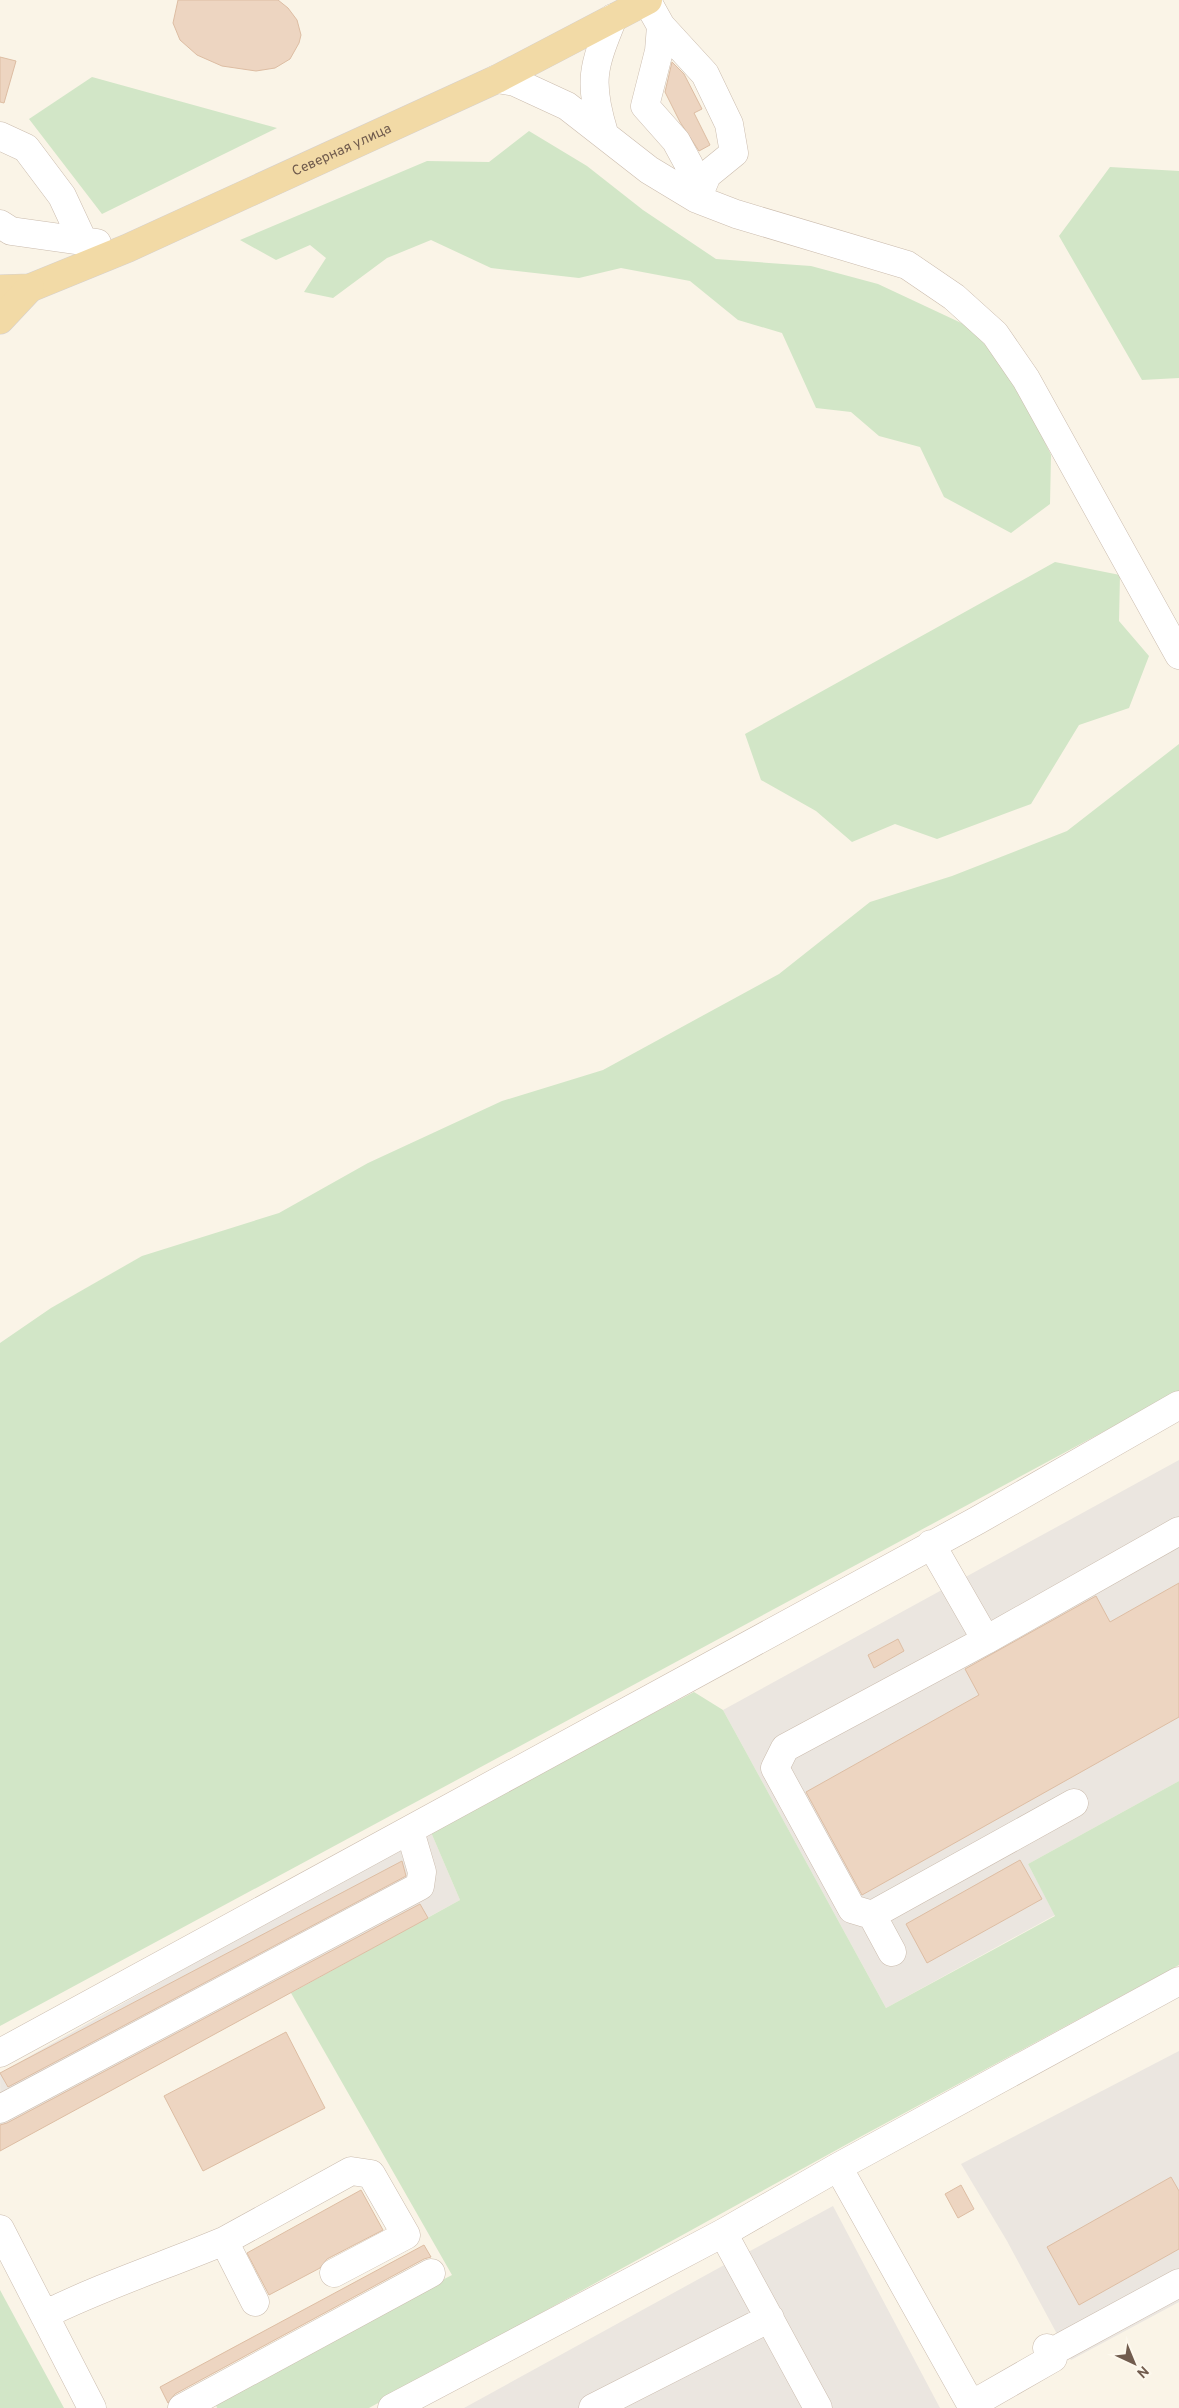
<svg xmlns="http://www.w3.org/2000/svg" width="1179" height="2408" viewBox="0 0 1179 2408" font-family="Overpass,sans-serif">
<rect width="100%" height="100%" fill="#faf4e7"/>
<path fill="#ebe6e0" d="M1179 1460V1781L1028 1864 1055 1915 886 2008 723 1710Z
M430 1830 460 1900 1 2150 0 2073Z
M1179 2051V2302L1071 2360 1007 2241 961 2164Z
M833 2206 940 2408H464L737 2258Z"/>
<path fill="#d2e6c7" d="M92 77 277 128 102 214 29 119Z
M529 131 587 166 643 210 716 259 811 266 878 284 972 328 1020 390 1051 455 1050 504 1011 533 944 497 920 447 879 436 851 412 816 408 782 333 738 320 690 281 621 268 579 278 491 268 431 240 387 258 333 298 304 292 326 258 310 245 276 260 240 240 427 161 489 162Z
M1110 167 1179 171V378L1142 380 1059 236Z
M1055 562 1120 575 1119 621 1149 656 1129 708 1079 725 1031 804 937 839 895 824 852 842 816 811 761 780 745 734Z
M1179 744V1391L0 2026V1343L51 1308 142 1256 279 1213 368 1163 502 1101 603 1070 779 974 870 902 952 876 1067 831Z
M694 1692 723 1710 886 2008 1055 1916 1028 1864 1179 1781V1965L860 2137 369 2408H217L214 2399 452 2275 291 1993 460 1900 430 1830Z
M0 2290 64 2408H0Z"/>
<path fill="#edd5c1" stroke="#ddbda3" d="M178 0H278L288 8 297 20 301 35 299 43 290 59 275 68 256 71 222 66 197 55 180 40 173 23Z
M0 57 16 61 4 103 0 102Z
M672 62 684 74 702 109 694 113 710 145 699 151 680 122 665 92Z
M1179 1583V1717L862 1895 806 1792 979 1695 965 1669 1096 1596 1110 1622Z
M898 1639 904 1651 874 1668 868 1655Z
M1020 1860 1042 1899 927 1963 906 1924Z
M402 1861 406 1876 8 2087 0 2073Z
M420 1904 428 1918 0 2151V2125L7 2123Z
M286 2032 325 2108 203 2171 164 2096Z
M1171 2177 1179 2191V2249L1079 2305 1047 2247Z
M961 2185 974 2209 958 2218 945 2194Z
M361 2190 383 2230 327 2259 320 2268 269 2295 247 2253Z
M424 2245 431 2257 424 2259 175 2394 168 2403 160 2387Z"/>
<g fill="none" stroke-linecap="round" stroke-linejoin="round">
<g stroke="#cbbcae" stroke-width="29">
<path id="minor" d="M647 1 661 26 659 51 645 106 676 141 689 165 697 199 707 175 734 153 729 124 705 74 661 26
M497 79 515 82 567 106 649 170 697 199 736 214 907 265 954 297 995 334 1026 379 1179 655
M604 133C588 81 593 67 613 18
M0 136 26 148 62 196 83 241
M0 224 11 231 97 243
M931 1544 986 1640 1179 1531
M986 1640 785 1748 775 1768 852 1909 872 1915 1074 1803
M872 1915 892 1952
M0 2053 978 1520 1179 1405
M0 2109 420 1886 422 1872 410 1831
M838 2167 973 2408
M0 2229 92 2408
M723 2233 818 2408
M224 2241 351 2171 371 2174 406 2235 334 2273
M44 2315C102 2286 164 2266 224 2241L255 2302
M1050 2353 1179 2283
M971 2405 1053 2358 1047 2348
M182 2408 431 2273
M392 2408 723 2233 838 2167 1179 1981
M593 2408 770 2318"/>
</g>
<g stroke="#d7d1cd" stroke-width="29">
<g id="major">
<path id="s1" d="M0 289 30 288 128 248 497 79 648 0"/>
<path d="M0 320 30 288"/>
</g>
</g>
<use href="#minor" stroke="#fff" stroke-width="28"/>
<use href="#major" stroke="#f2daa6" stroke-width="28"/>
</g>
<g text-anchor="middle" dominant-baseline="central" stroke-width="4" stroke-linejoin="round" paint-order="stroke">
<g font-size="14" fill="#715c4e" stroke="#fdf8ed">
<text stroke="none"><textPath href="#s1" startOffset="371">Северная улица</textPath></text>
</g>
</g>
<g transform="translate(1134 2363) rotate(136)" stroke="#fdf8ed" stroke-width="4" paint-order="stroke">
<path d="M0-4L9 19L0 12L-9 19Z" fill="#715c4e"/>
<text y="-8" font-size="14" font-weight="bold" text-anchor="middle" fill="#715c4e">N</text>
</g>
</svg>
